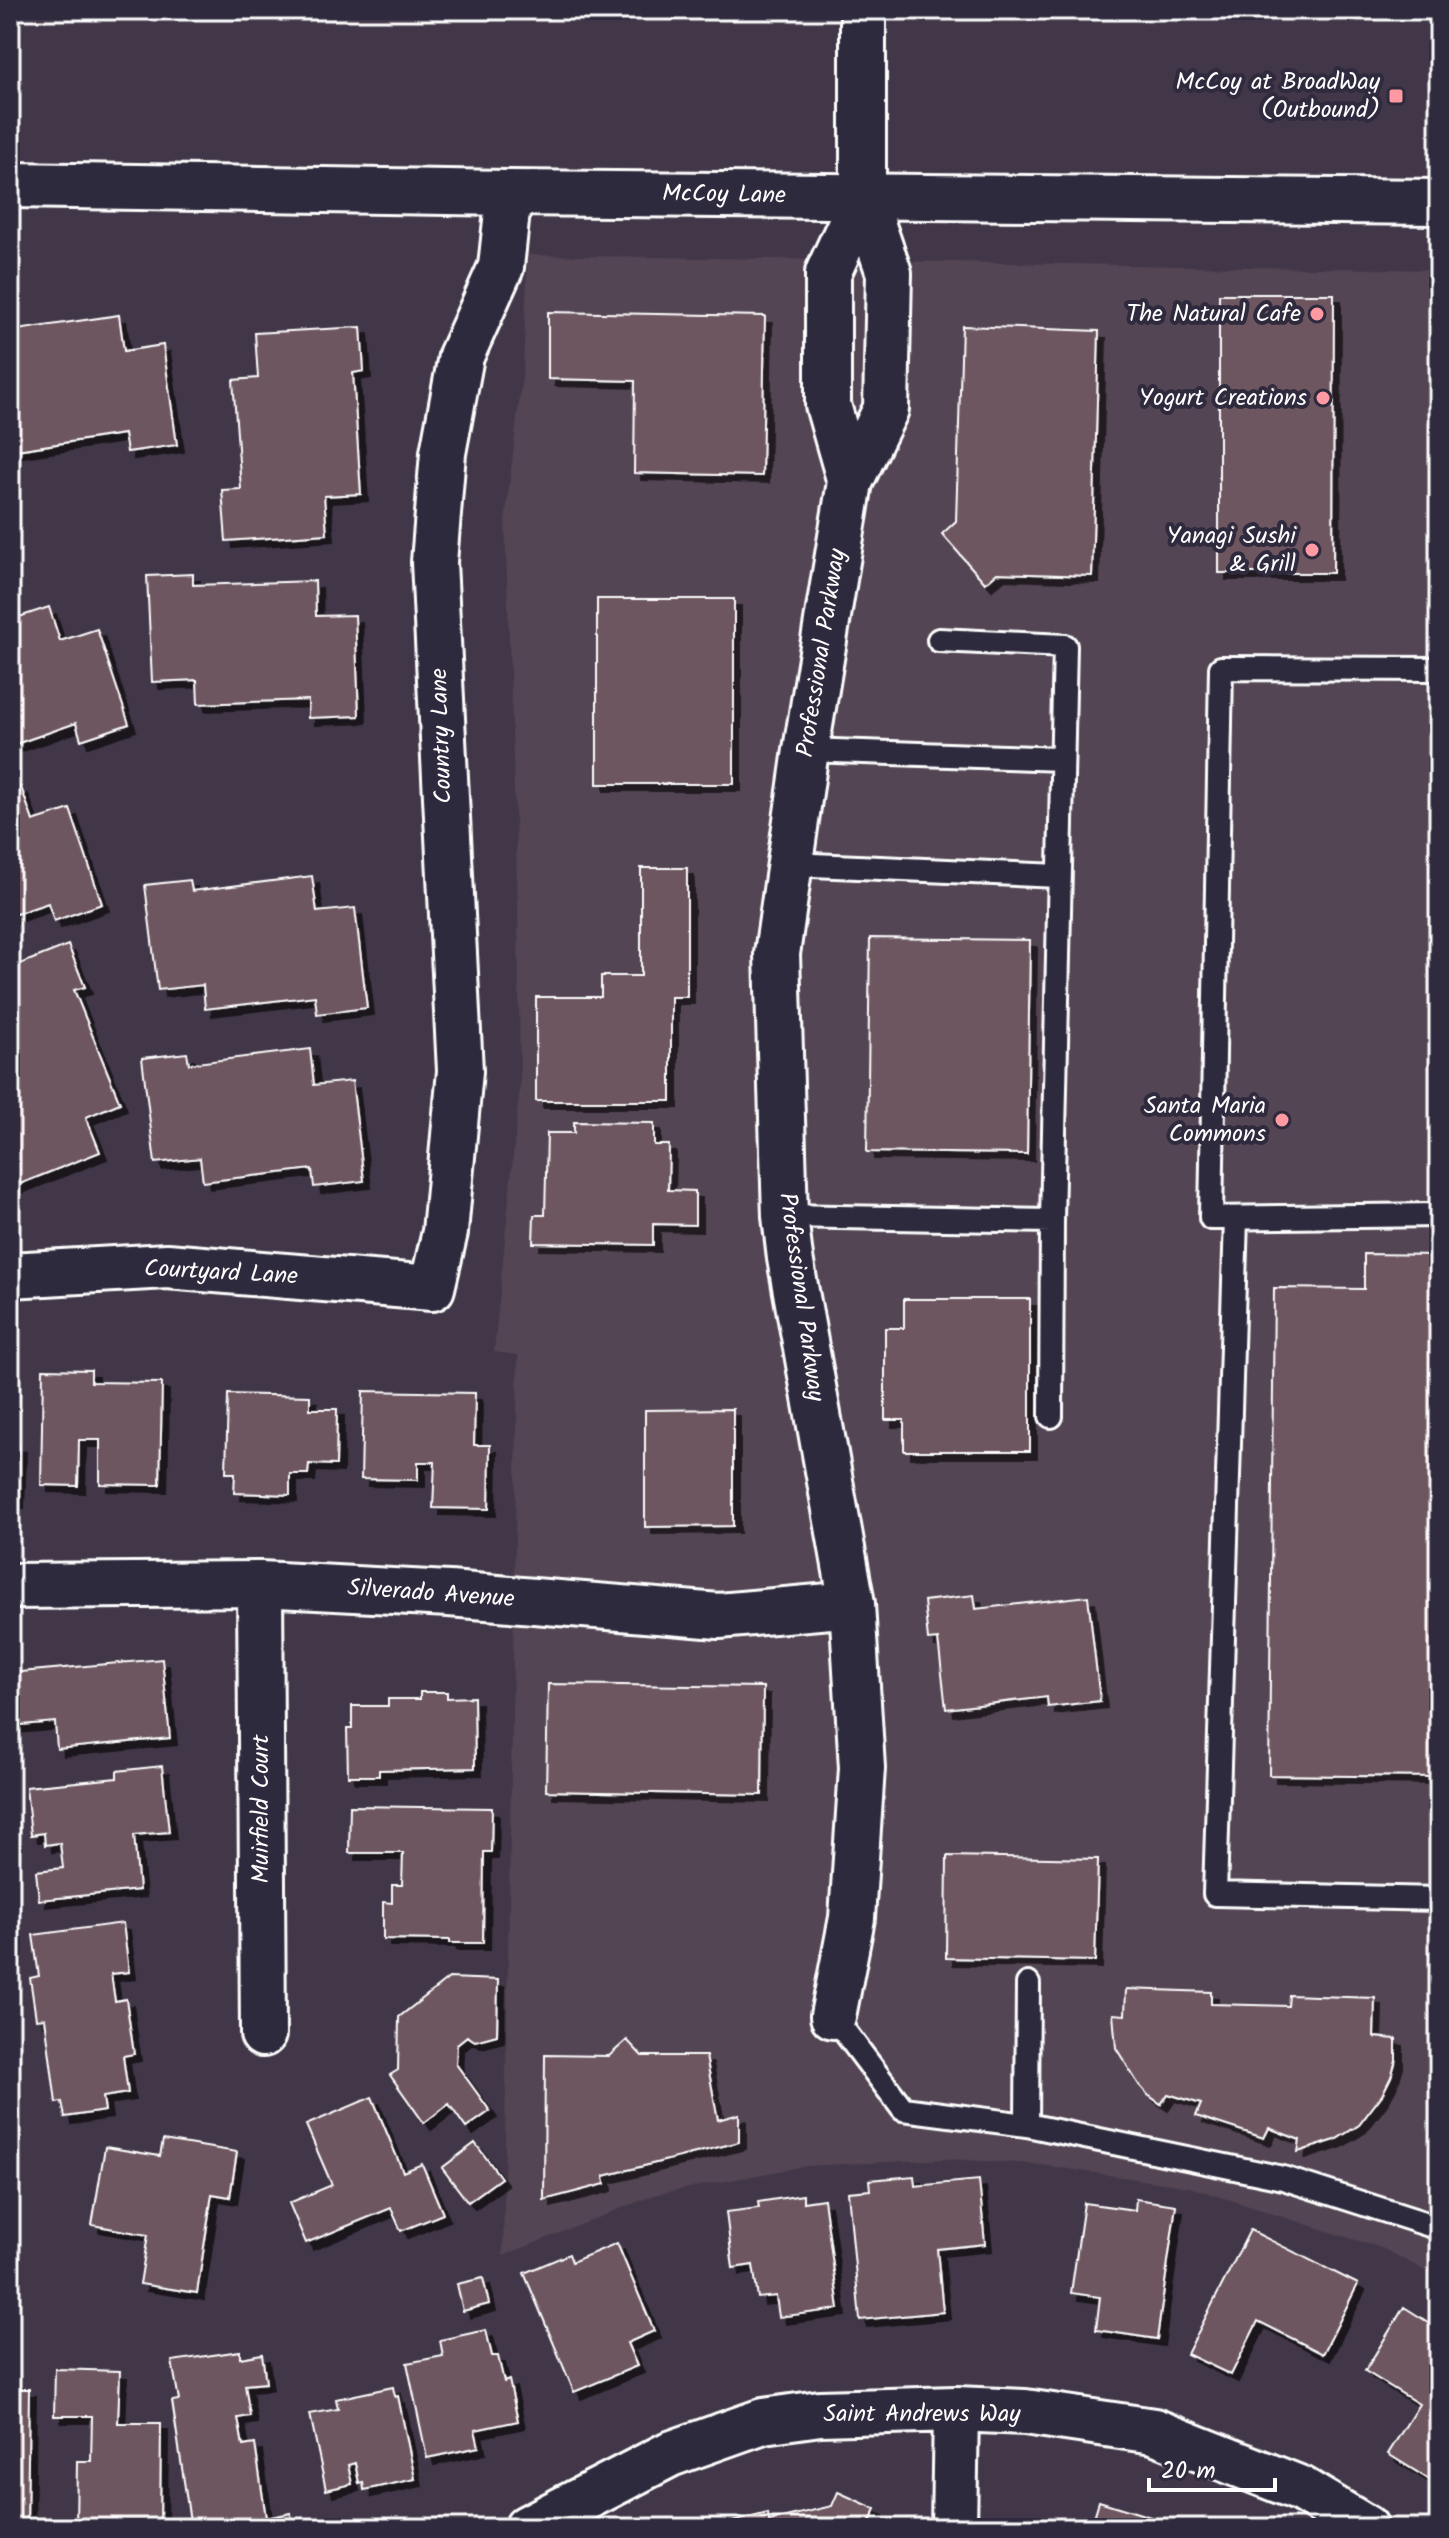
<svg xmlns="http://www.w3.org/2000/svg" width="1449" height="2538" viewBox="0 0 1449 2538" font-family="Kalam,sans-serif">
<defs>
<filter id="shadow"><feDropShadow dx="7" dy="7" stdDeviation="0" flood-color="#0009"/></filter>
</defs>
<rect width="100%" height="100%" fill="#423748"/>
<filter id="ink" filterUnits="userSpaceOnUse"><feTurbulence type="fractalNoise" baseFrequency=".0125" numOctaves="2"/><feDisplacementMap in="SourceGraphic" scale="16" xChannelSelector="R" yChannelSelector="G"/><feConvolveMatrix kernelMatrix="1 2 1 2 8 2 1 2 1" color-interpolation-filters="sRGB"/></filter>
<g filter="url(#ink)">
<path fill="#534453" d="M528 255 1439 270V2278L1384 2249 1189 2187 1034 2164 947 2159 806 2166 657 2194 503 2256 518 1355 494 1352 520 1085 518 908 505 521 523 368Z"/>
<path fill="#6e5660" stroke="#fff" stroke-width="2" filter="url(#shadow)" d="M1219 294H1334L1333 573H1219Z
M548 312 765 316 762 476 634 473 635 381 548 379Z
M119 315 124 351 163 345 177 445 127 452 124 434 16 450 12 426 10 427V331Z
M962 326 1099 331 1092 576 997 573 985 583 942 534 956 521Z
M361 327 364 371 353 373 361 494 324 496 327 534 226 541 222 490 241 489 233 380 258 378 255 333Z
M193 574V585L315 581 316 616 355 615 359 716 308 718V700L198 704 197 680 152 682 147 576Z
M597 599H734V784H597Z
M49 607 60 641 97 629 129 724 81 740 76 723 10 746V620Z
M21 787 33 821 70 809 102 904 54 921 48 903 10 916V791Z
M641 868H687V997H671V1101H536V997H601V976H641Z
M312 876 317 912 355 908 367 1008 317 1014 315 996 205 1009 203 985 158 990 145 885 190 880 192 891Z
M870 938 1030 940 1027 1154 867 1152Z
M68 945 85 987 74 990 120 1103 86 1117 100 1152 10 1188V968Z
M310 1049 314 1085 352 1081 364 1181 314 1187 312 1169 203 1182 200 1158 155 1163 142 1058 187 1053 189 1064Z
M574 1122 654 1123V1145H669L668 1190 695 1191V1225L653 1224V1245L533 1243 534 1215H545L547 1133H574Z
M1364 1254 1439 1255V1777L1269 1775 1274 1288 1364 1289Z
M904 1299H1030V1451H904V1420H885V1328H904Z
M43 1369 91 1370V1382L162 1383 160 1485 100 1484V1440H79L78 1486 41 1485Z
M363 1391 475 1393 474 1445H490L489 1509 433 1508 435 1462H418V1480L361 1479Z
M228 1394 310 1396V1409H337L336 1465 309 1464 308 1474H290V1495L234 1493 235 1473H226Z
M733 1409V1526L645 1527V1410Z
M10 1444 19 1445 17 1501 10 1500Z
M974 1595 976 1609 1088 1596 1100 1701 1048 1707 1047 1697 946 1709 938 1639 928 1640 924 1601Z
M162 1659 170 1738 57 1749 55 1722 10 1726V1673Z
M548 1684 763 1687 762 1795 546 1791Z
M420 1692H447V1698L474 1697 475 1768 379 1770V1776H348L347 1729H352V1706H388V1699H420Z
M162 1766 169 1832 134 1835 139 1890 39 1900 36 1871 63 1868 60 1843 45 1845 44 1833 31 1835 26 1787 117 1778V1771Z
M350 1806 492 1808 491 1852H484L483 1943H450V1940L383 1939V1902L392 1903V1885H402L403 1853H349Z
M947 1856 1098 1859 1095 1961 946 1958Z
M123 1923 129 1972 111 1974 115 2001 126 1999 134 2054 123 2056 128 2093 103 2097 105 2111 65 2117 62 2102 56 2103 45 2018 36 2019 30 1978 39 1976 33 1935Z
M449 1978 498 1980 497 2035 475 2041 467 2036 457 2044 456 2064 490 2111 466 2128 449 2104 424 2123 390 2075 398 2070 399 2017Z
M1126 1989 1211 1992V2004L1288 2006 1289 1995 1375 1998 1374 2037 1396 2039V2060L1391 2077 1382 2095 1359 2125 1335 2140 1298 2152 1300 2140 1269 2128 1264 2138 1196 2116 1201 2104 1168 2094 1161 2104 1148 2095 1139 2085 1116 2048 1113 2014 1125 2015Z
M627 2040 642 2056H706L718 2120 739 2114V2142L604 2176 605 2184 544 2200 545 2055 609 2056Z
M372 2097 403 2172 422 2164 443 2214 401 2231 391 2208 306 2243 289 2203 332 2185 306 2125Z
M163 2140 237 2152 230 2197 212 2194 197 2293 140 2284 148 2235 92 2225 105 2147 160 2156Z
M475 2143 501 2178 468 2202 442 2168Z
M914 2176 915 2186 979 2180 985 2244 937 2249 943 2312 860 2320 848 2192 870 2190 869 2180Z
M803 2195V2202L824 2199 839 2309 779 2317 776 2296 758 2298 753 2265 733 2268 726 2212 759 2208 758 2202Z
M1136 2199 1176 2205 1157 2339 1096 2330 1100 2297 1071 2293 1084 2203 1135 2210Z
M1250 2230 1358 2284 1323 2354 1258 2321 1231 2375 1187 2354Z
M617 2243 654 2331 627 2343 637 2366 574 2392 524 2273 569 2254 572 2262Z
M483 2278 489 2304 463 2311 457 2284Z
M1404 2307 1439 2329V2476L1435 2483 1388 2454 1419 2404 1365 2371Z
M486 2330 492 2356H498L504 2382 509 2380 518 2421 475 2430 479 2447 427 2458 407 2363 443 2356 440 2340Z
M240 2351V2358L262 2354 266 2383 245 2385 250 2416 238 2418 243 2446 255 2444 266 2518 291 2513 293 2528H191L172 2401 179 2400 172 2361Z
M55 2369 120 2371 118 2423H161L160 2528H76L77 2461H91L92 2416H54Z
M393 2387 395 2397 398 2396 415 2479 364 2490 363 2482 359 2483 355 2463 348 2465 352 2484 326 2490 310 2414 338 2409 336 2399Z
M10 2389H29L27 2528H10Z
M838 2492 876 2509 867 2528H708L768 2513 769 2521 832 2506Z
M1099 2501 1186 2528H1084L1086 2523 1092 2524Z"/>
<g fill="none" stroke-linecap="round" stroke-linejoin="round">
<g stroke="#fff" stroke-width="28">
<path id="service" d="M1439 669 1221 668 1211 1218 1439 1215
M806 750 1061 759
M790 864 1059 876
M785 1216 1052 1221 1065 646 939 640
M1236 1218 1215 1894 1439 1899
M1051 1416 1052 1221
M833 2016 903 2109 1027 2125 1283 2178 1439 2228
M1027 2125 1028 1984"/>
</g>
<g stroke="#fff" stroke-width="50">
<path id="minor" d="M850 482 828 405V273L863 197
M10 1275 167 1266 432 1288 445 1232 460 1071 434 562 443 453 461 356 501 267 509 193
M260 1584 263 2034
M10 1586 260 1584 449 1594 719 1616 852 1604
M833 2016 852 1918 862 1768 852 1604 790 1258 785 1216 777 954 806 750 850 482 886 409 889 273 863 197V10
M527 2528 670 2454 763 2421 820 2413 956 2409 1025 2412 1154 2431 1301 2489 1366 2528
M954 2528 956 2409"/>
</g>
<g stroke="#fff" stroke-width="50">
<path id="tertiary" d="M10 185 509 193 1439 202"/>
</g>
<use href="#service" stroke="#2f2a3d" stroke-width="22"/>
<use href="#minor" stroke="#2f2a3d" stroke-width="44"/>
<use href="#tertiary" stroke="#2f2a3d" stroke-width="44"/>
</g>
</g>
<g fill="#ff9aa2" stroke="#2f2a3d" stroke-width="3">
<rect x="1388" y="88" width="16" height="16" rx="4"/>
<circle cx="1317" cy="314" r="8"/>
<circle cx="1323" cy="398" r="8"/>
<circle cx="1312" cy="550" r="8"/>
<circle cx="1282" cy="1120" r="8"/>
</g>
<g text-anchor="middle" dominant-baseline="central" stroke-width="8" stroke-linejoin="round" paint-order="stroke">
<g font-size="24" fill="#fff" stroke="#2f2a3d" text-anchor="end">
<text x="1380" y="82">McCoy at BroadWay<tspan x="1380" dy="28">(Outbound)</tspan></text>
<text x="1301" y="314">The Natural Cafe</text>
<text x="1307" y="398">Yogurt Creations</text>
<text x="1296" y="536">Yanagi Sushi<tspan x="1296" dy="28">&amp; Grill</tspan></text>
<text x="1266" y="1106">Santa Maria<tspan x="1266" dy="28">Commons</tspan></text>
</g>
<g font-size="24" fill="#fff" stroke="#2f2a3d">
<text transform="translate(724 195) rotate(1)">McCoy Lane</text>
<text transform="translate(822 653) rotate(-81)">Professional Parkway</text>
<text transform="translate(442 736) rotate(-92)">Country Lane</text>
<text transform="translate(221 1273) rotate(3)">Courtyard Lane</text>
<text transform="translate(801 1297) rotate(82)">Professional Parkway</text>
<text transform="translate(431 1594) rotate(4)">Silverado Avenue</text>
<text transform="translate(261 1809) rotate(-90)">Muirfield Court</text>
<text x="922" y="2414">Saint Andrews Way</text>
</g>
</g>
<rect width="1449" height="2538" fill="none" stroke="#2f2a3d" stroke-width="40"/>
<rect x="20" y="20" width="1409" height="2498" fill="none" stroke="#fff" stroke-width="3" filter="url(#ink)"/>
<path d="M1149 2478v12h126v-12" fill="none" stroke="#ffffff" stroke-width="4"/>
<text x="1161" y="2478" font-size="24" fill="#ffffff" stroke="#2f2a3d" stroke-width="6" paint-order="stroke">20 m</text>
</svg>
